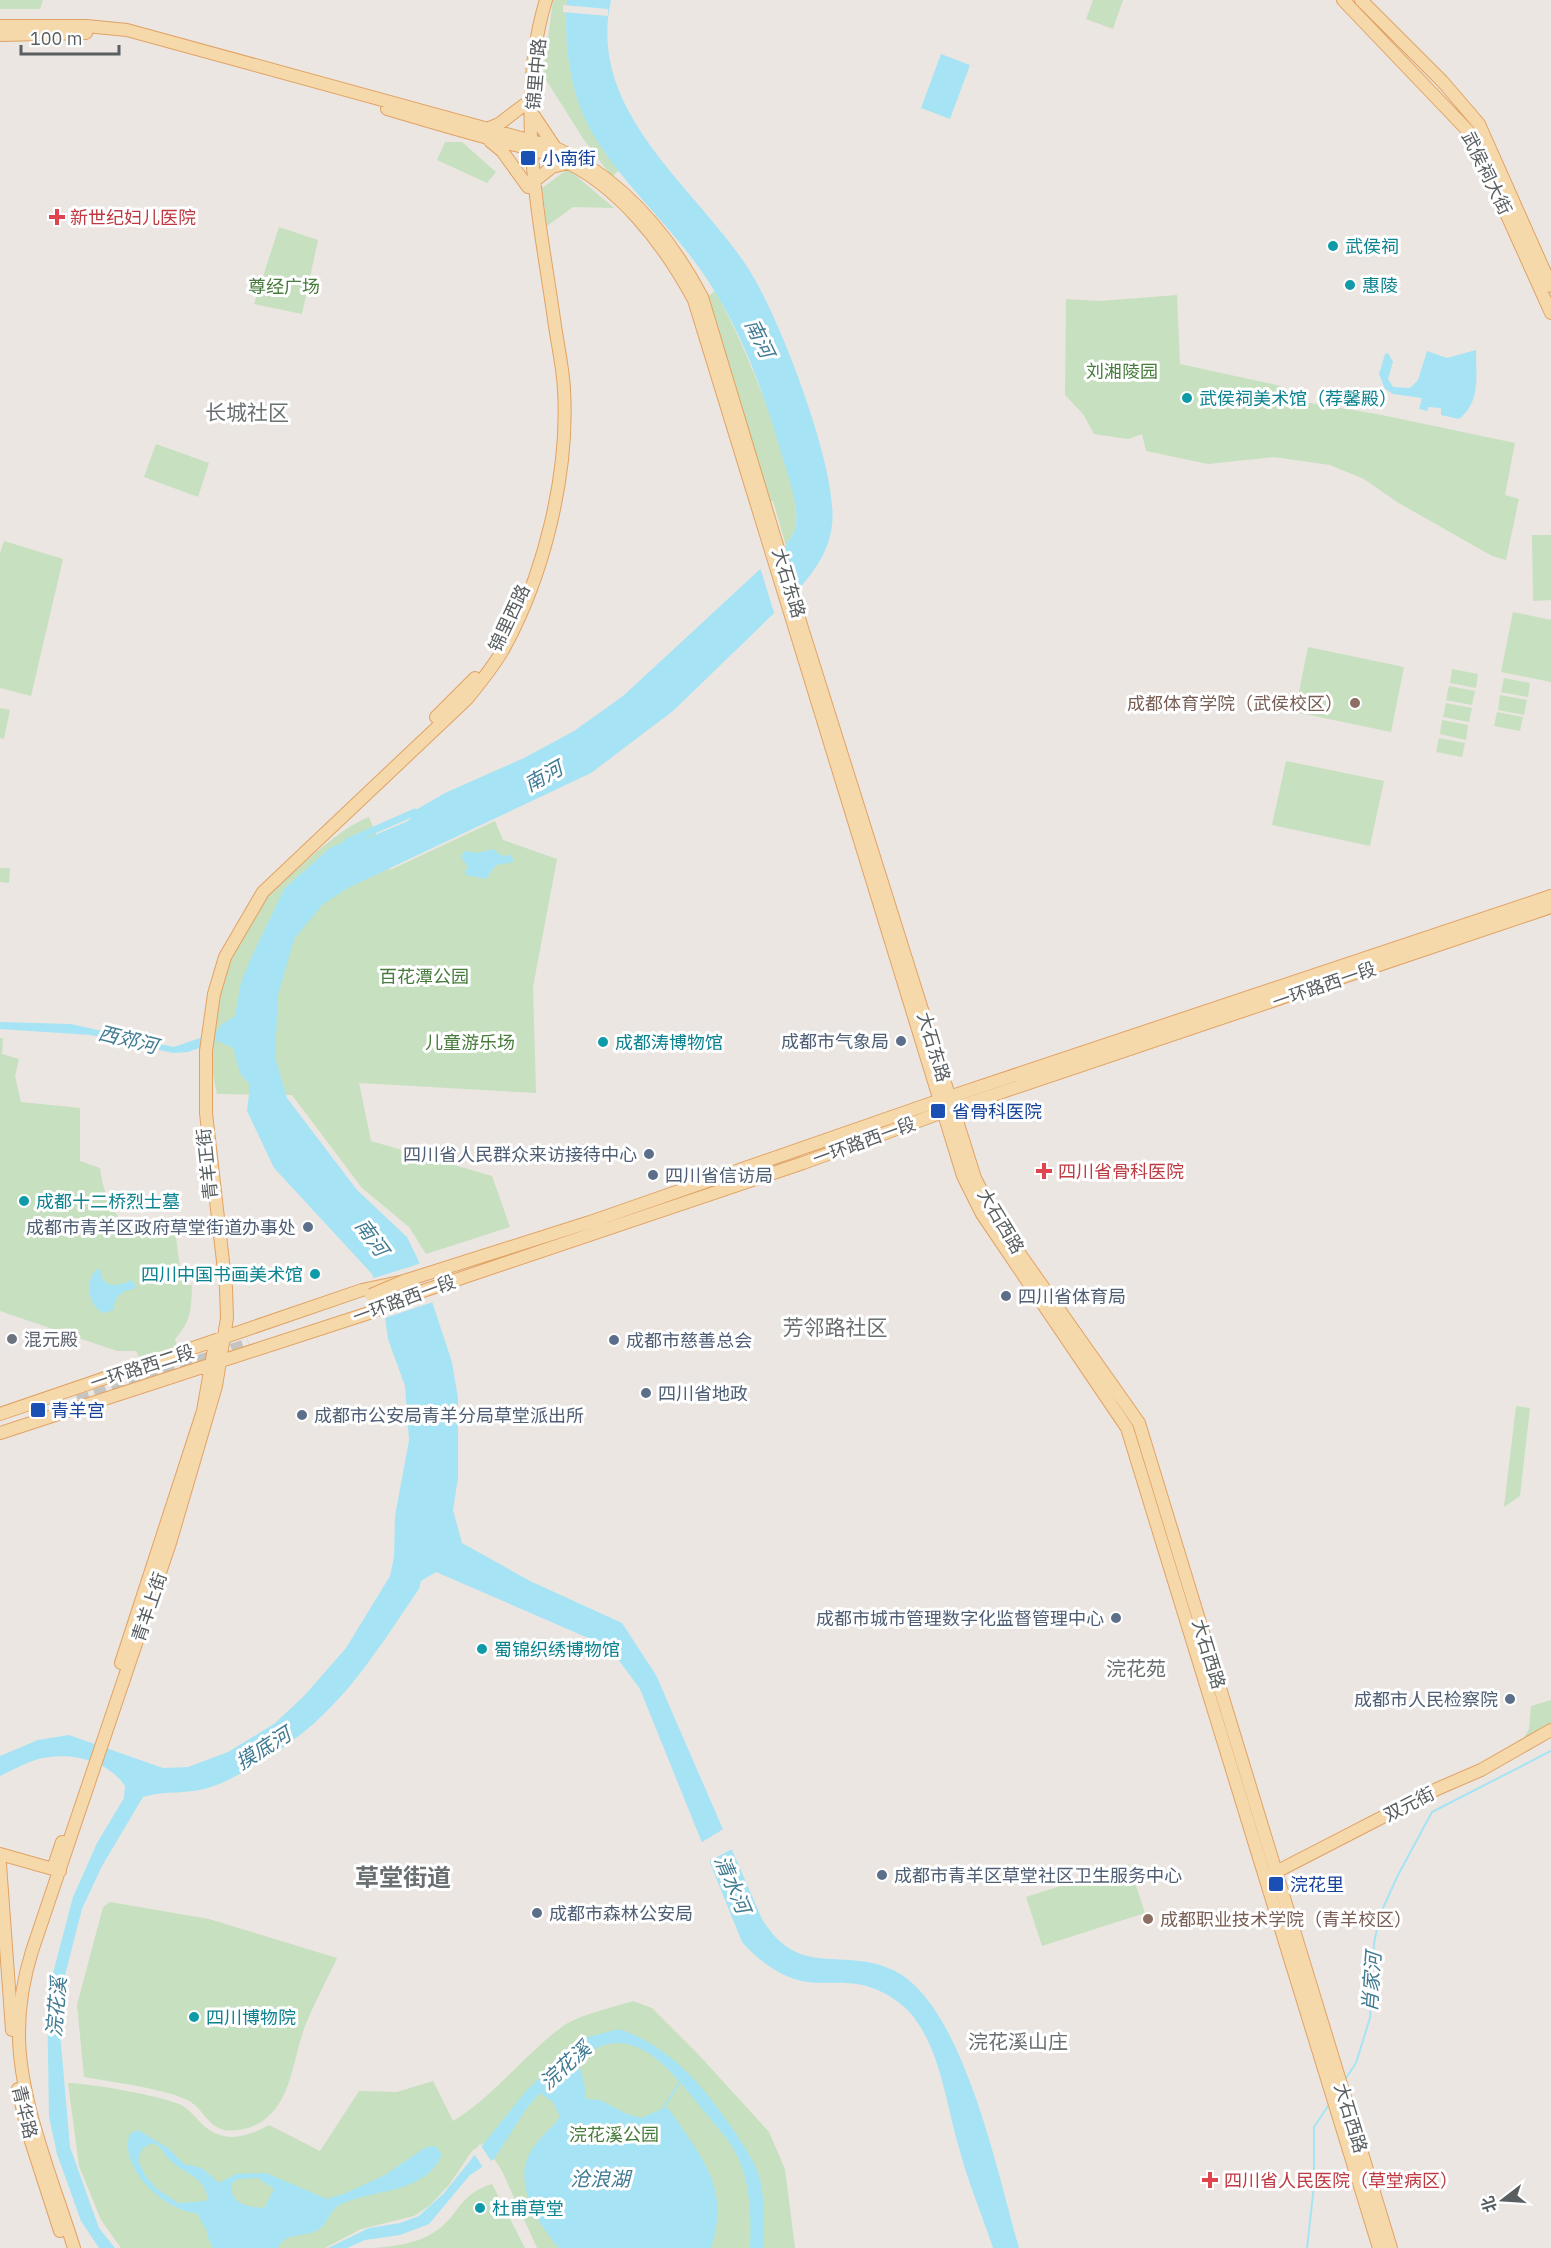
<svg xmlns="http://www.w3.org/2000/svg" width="1551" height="2248" viewBox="0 0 1551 2248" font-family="'IBM Plex Sans','Noto Sans SC',sans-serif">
<rect width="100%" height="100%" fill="#ebe6e1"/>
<path fill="#c7e0bf" d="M0 0H43L40 9H0Z
M553 0H567C562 69 578 116 620 169L612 177 584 140 543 75Z
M1093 0H1123L1113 29 1086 19Z
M445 142H462L496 172 487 183 437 160Z
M568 169 614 208 573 207 547 226 542 188Z
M279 227 318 240 302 314 254 304Z
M715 291C739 331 806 487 795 529 793 535 789 541 786 546L773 501H770L707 297Z
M1177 295 1180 364 1281 386 1292 400 1377 414 1515 443 1505 495 1519 499 1506 560 1492 556 1397 502 1364 479 1330 465 1274 457 1208 464 1146 451 1142 434 1128 439 1094 434 1083 414 1065 395 1066 299 1100 301Z
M156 444 209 463 198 497 144 477Z
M1532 535H1551V600L1533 601Z
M4 541 63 559 31 696 0 688V553Z
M1513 612 1551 620V682L1501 672Z
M1308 647 1404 667 1391 732 1295 712Z
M1452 669 1478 674 1476 688 1450 683Z
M1504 678 1530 683 1528 697 1501 692Z
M1449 686 1475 691 1472 705 1446 700Z
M1500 695 1527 700 1524 715 1498 710Z
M1446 703 1472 708 1469 722 1443 717Z
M0 708 10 710 4 739 0 738Z
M1497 712 1523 717 1520 731 1494 726Z
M1442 720 1468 725 1466 740 1440 734Z
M1439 738 1465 743 1462 757 1436 752Z
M1286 761 1384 781 1370 846 1272 825Z
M369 817 390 870 495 821 503 840 557 859 533 987 536 1093 359 1083 371 1141 492 1176 510 1227 426 1254 409 1227 362 1188 292 1095 217 1094C200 1028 221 956 261 903 273 888 291 875 305 862 325 845 344 827 369 817Z
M0 868H10L9 883 0 882Z
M0 1038H3L2 1054 19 1059 15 1076 21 1102 80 1108V1161L100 1168C103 1194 115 1228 146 1232 155 1234 166 1230 175 1229L182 1284 192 1285C191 1309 192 1320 175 1339L178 1349 141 1361 136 1351H117L0 1311Z
M1516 1406 1530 1408 1520 1496 1504 1507Z
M1551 1700V1732L1517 1749 1529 1729 1531 1706Z
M1129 1864 1145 1913 1042 1946 1026 1897Z
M110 1902 209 1919 337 1958C326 1982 313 2005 304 2029 291 2065 291 2114 248 2128 239 2130 230 2132 221 2129 207 2124 202 2109 191 2102 169 2089 112 2082 84 2077L77 2005 103 1907Z
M633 2001 652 2008 698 2054 769 2132 785 2169 795 2248H537L502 2171 484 2143 472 2151 449 2185 429 2206 414 2216 361 2229 325 2248H121L101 2220 79 2166 68 2083C88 2083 163 2096 181 2105 189 2109 196 2118 202 2124 224 2144 245 2138 269 2125L320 2151 359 2091 397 2092 433 2081 453 2121C490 2100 526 2053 563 2026 579 2015 614 2007 633 2001Z
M492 2184 525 2248H374C396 2246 422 2243 440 2228 462 2210 459 2195 492 2184Z"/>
<path fill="#a6e4f5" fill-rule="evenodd" d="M567 0H611C586 112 694 185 748 268 779 315 839 471 832 525 829 551 815 570 799 589L673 711 591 773 348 888 323 904 294 939 278 995 275 1057 287 1098 357 1190 407 1237 419 1262 452 1362 458 1398V1478L453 1510 462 1543 530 1581 622 1623 656 1675 762 1919C800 1981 842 1945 895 1971 964 2006 998 2176 1019 2248H993C982 2215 968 2182 959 2148 947 2107 941 2054 915 2019 903 2002 881 1989 862 1985 844 1981 825 1984 807 1982 781 1978 759 1961 742 1942L640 1689 609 1647 436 1572 421 1581 419 1589C371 1659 339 1715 264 1760 246 1770 230 1781 211 1787 188 1795 165 1790 143 1797L102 1866 82 1909 61 1991 59 2021 70 2147 99 2228 115 2248H99L81 2221 57 2154 49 2117 47 1996 73 1897 97 1843 124 1798 125 1786C106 1758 66 1751 35 1760 23 1764 11 1771 0 1776V1756L38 1740 69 1735 163 1768 188 1767 228 1752 274 1724 304 1696 346 1648 390 1576 394 1557 395 1516 409 1440 405 1386 388 1339 385 1317 372 1274 274 1168 247 1111 250 1085 240 1073 233 1048 218 1041 188 1052 173 1053 91 1035 0 1029V1022L71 1024 174 1047 217 1032 221 1025 235 1016 241 982 251 958 284 889 330 848 348 840 368 838 408 821 419 808 447 792 524 758 574 731 623 696 786 545C789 540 793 535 795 529 801 509 786 470 780 449 760 380 734 311 688 253 654 209 603 163 582 112 568 77 564 37 567 0Z
M941 54 970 65 950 119 921 108Z
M1476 350C1476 376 1481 402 1459 419L1441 415V408L1428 407V411L1419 409 1422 398 1393 394 1385 389 1379 374 1385 354 1388 353 1393 362 1388 379 1393 387 1410 388 1418 380 1427 351 1447 358Z
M493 849 502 856 511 855 514 862 496 865 486 879 466 875 465 871 468 867 461 857 464 851 477 853Z
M97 1269H100C101 1289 118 1287 131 1280L136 1286 134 1289C121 1290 114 1298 113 1310L103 1313C88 1304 84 1282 97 1269Z
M619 2029C672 2047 706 2089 736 2134 745 2148 756 2163 760 2179 765 2201 764 2225 764 2248H750C751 2218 751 2190 740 2162 733 2143 715 2125 702 2109 671 2070 629 2014 578 2061L584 2082 586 2099 600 2100 627 2114 641 2118 664 2108 669 2109C701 2157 731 2186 711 2248H559C538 2224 510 2180 533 2148 540 2137 552 2128 560 2117L553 2102 540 2093 526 2109 494 2159 470 2175 429 2224 400 2235 365 2240 347 2248H328L369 2228 400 2223 419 2216 444 2193 526 2091 567 2051 584 2038Z
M138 2130 168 2148 184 2164 202 2168 219 2183 236 2174 266 2173 327 2199 346 2193 385 2175 426 2147 436 2146 442 2155C421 2197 374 2187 338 2206 329 2212 328 2224 318 2230 304 2238 286 2231 278 2248H213L207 2236 208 2233 197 2213C165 2212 117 2166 130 2134ZM152 2143C163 2146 164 2156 172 2162 187 2175 203 2176 208 2198L206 2201 178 2203 156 2188 145 2175 138 2160 142 2149ZM258 2178 274 2189 265 2207C250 2210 225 2201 233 2182L239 2179Z"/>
<path fill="#ebe6e1" d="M563 5 608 9V16L563 12Z
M784 546 798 592 775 616 760 567Z
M422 1263 436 1301 382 1319 371 1279Z
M725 1828 734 1848 706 1863 699 1844Z
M480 2144 493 2164 484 2169 473 2152Z"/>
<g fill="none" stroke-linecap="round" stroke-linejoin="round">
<path stroke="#a6e4f5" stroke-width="2" d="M1344 2081 1356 2063 1370 2018 1374 1944 1379 1917 1397 1877 1432 1812 1551 1751
M663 2109 681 2080
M1307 2248 1314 2186V2127L1330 2103"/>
<path stroke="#a6e4f5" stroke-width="7" d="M347 842 415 812 422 814"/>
<path stroke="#c6c4c1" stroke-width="12" stroke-dasharray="12 6" stroke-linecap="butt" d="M78 1401 249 1344"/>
<g stroke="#e1a264" stroke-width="14">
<path id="major" d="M1343 0 1470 133 1551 313
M1361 0 1442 81 1479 124 1551 286
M0 26H86L127 30 554 147C621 178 668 233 702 297L802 628 975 1178 989 1206 1017 1250 1139 1423 1391 2248
M0 35 86 33
M387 109C421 119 454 129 488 138 511 145 536 148 558 158 618 184 664 244 694 300L963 1176 982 1214 1127 1428 1379 2248
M532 113 554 146
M489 128 499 124 524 105
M490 141 502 151 528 187
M533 182 552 167 568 163
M436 717 475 678
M0 1414 362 1290 404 1281 590 1222 949 1097 1551 896
M0 1433 372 1312 408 1296 803 1163 943 1112 1551 907
M121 1663 203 1411 215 1343
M0 1854 60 1871
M0 1864 12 2030
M53 1869 62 1842
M1272 1874 1437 1789 1481 1770 1551 1730
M18 2089 27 2129 60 2231
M74 2248C54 2184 18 2098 19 2032 19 2004 24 1977 32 1951L170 1543 216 1386 227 1318 226 1288 206 1113V1051L214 994 225 957 263 892 467 699C480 683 494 666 504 648 544 575 569 474 564 390 563 367 557 342 554 319 539 215 514 104 546 0"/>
</g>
<use href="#major" stroke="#f5d9ab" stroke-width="12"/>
<g stroke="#e1a264" stroke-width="14" stroke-linecap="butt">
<path id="major-bridge" d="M371 1295 404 1281
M374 1304 408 1296"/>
</g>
<use href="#major-bridge" stroke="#f5d9ab" stroke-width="12"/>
</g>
<g fill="#1a4fb4" stroke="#fff" stroke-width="2">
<rect x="520" y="150" width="16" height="16" rx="3"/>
<rect x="930" y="1103" width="16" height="16" rx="3"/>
<rect x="30" y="1402" width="16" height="16" rx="3"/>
<rect x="1268" y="1876" width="16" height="16" rx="3"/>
</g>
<g fill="#e0444e" stroke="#fff" stroke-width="2">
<path d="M54 208h6v6h6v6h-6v6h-6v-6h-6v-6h6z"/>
<path d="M1041 1162h6v6h6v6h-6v6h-6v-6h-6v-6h6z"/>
<path d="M1207 2171h6v6h6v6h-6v6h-6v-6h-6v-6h6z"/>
</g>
<g fill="#0f9aa8" stroke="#fff" stroke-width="2">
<circle cx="1333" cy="246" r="6"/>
<circle cx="1350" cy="285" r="6"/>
<circle cx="1187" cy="398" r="6"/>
<circle cx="603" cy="1042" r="6"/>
<circle cx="24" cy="1201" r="6"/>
<circle cx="315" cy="1274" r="6"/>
<circle cx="482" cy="1649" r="6"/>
<circle cx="194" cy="2017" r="6"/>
<circle cx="480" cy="2208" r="6"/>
</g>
<g fill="#8d6e63" stroke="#fff" stroke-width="2">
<circle cx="1355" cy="703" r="6"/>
<circle cx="1148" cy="1919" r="6"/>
</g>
<g fill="#5c6f8a" stroke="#fff" stroke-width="2">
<circle cx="901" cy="1041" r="6"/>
<circle cx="649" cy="1154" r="6"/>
<circle cx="653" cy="1175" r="6"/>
<circle cx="308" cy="1227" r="6"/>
<circle cx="1006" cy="1296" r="6"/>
<circle cx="614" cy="1340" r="6"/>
<circle cx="646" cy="1393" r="6"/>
<circle cx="302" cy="1415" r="6"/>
<circle cx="1116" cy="1618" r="6"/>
<circle cx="1510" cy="1699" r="6"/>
<circle cx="882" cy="1875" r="6"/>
<circle cx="537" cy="1913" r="6"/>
</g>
<circle fill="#6b7280" stroke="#fff" stroke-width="2" cx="12" cy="1339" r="6"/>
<g text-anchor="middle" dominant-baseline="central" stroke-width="6" stroke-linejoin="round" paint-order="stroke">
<g font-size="18" fill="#595e60" stroke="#fff">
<text transform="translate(536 74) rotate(-85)">锦里中路</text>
<text transform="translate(1487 173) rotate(64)">武侯祠大街</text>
<text transform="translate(789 583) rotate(73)">大石东路</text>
<text transform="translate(509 618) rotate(-65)">锦里西路</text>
<text transform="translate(1324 985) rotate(-19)">一环路西一段</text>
<text transform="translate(934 1047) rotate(73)">大石东路</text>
<text transform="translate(864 1141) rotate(-20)">一环路西一段</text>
<text transform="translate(207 1164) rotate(-96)">青羊正街</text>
<text transform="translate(1001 1221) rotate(59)">大石西路</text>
<text transform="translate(404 1299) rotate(-20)">一环路西一段</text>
<text transform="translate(142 1367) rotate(-18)">一环路西二段</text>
<text transform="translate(149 1607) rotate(-71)">青羊上街</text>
<text transform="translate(1209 1654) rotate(73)">大石西路</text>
<text transform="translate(1409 1804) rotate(-27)">双元街</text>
<text transform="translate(25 2112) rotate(76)">青华路</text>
<text transform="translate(1351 2118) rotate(73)">大石西路</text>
</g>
<g font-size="18" fill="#164399" stroke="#fff" text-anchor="start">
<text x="542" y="158">小南街</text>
<text x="952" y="1111">省骨科医院</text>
<text x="51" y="1410">青羊宫</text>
<text x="1290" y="1884">浣花里</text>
</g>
<g font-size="18" fill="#be3a42" stroke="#fff" text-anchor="start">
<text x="70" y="217">新世纪妇儿医院</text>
<text x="1058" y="1171">四川省骨科医院</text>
<text x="1224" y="2180">四川省人民医院（草堂病区）</text>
</g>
<g font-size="18" fill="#0d838f" stroke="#fff" text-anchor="start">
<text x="1345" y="246">武侯祠</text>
<text x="1362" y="285">惠陵</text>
<text x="1199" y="398">武侯祠美术馆（荐馨殿）</text>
<text x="615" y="1042">成都涛博物馆</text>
<text x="36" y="1201">成都十二桥烈士墓</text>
<text x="303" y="1274" text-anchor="end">四川中国书画美术馆</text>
<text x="494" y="1649">蜀锦织绣博物馆</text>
<text x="206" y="2017">四川博物院</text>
<text x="492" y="2208">杜甫草堂</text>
</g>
<g font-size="18" fill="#477c3c" stroke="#fff">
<text x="284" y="286">尊经广场</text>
<text x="1122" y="371">刘湘陵园</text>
<text x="424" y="976">百花潭公园</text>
<text x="470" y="1042">儿童游乐场</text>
<text x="614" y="2134">浣花溪公园</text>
</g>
<g font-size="18" fill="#785e54" stroke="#fff" text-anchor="end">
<text x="1343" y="703">成都体育学院（武侯校区）</text>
<text x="1160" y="1919" text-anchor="start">成都职业技术学院（青羊校区）</text>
</g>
<g font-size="18" fill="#4e5e75" stroke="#fff" text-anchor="start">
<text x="889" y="1041" text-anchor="end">成都市气象局</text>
<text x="637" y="1154" text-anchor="end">四川省人民群众来访接待中心</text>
<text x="665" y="1175">四川省信访局</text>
<text x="296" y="1227" text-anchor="end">成都市青羊区政府草堂街道办事处</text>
<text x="1018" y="1296">四川省体育局</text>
<text x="626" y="1340">成都市慈善总会</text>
<text x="658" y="1393">四川省地政</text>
<text x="314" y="1415">成都市公安局青羊分局草堂派出所</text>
<text x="1104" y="1618" text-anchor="end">成都市城市管理数字化监督管理中心</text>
<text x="1498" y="1699" text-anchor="end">成都市人民检察院</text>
<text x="894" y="1875">成都市青羊区草堂社区卫生服务中心</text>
<text x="549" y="1913">成都市森林公安局</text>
</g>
<g font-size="18" fill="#5b616d" stroke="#fff" text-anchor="start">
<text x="24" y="1339">混元殿</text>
</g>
<g font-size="20" font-style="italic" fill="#417b93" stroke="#fff">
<text transform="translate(760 338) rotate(64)">南河</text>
<text transform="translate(543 776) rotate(-29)">南河</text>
<text transform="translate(128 1039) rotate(14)">西郊河</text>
<text transform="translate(372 1237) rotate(54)">南河</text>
<text transform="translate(263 1748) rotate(-32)">摸底河</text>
<text transform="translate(733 1884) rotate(67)">清水河</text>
<text transform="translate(1371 1982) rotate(-86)">肖家河</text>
<text transform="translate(56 2007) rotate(-85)">浣花溪</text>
<text transform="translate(565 2065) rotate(-42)">浣花溪</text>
<text x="600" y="2178">沧浪湖</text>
</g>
<g font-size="20" fill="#6a7072" stroke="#fff">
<text x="1136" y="1668">浣花苑</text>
<text x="1018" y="2041">浣花溪山庄</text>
</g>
<g font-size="21" fill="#6a7072" stroke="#fff">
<text x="247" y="412">长城社区</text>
<text x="835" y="1327">芳邻路社区</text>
</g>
<g font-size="24" font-weight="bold" fill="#6a7072" stroke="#fff">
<text x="403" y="1877">草堂街道</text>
</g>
</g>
<g transform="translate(1503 2200) rotate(253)" stroke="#ffffff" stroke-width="4.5" paint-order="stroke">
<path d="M0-4.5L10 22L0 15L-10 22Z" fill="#595e60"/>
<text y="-9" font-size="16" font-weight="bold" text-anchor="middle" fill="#595e60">北</text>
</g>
<path d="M21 45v9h98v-9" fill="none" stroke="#595e60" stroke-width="3"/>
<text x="30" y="45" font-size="18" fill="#595e60" stroke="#ffffff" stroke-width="4.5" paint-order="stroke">100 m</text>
</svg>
